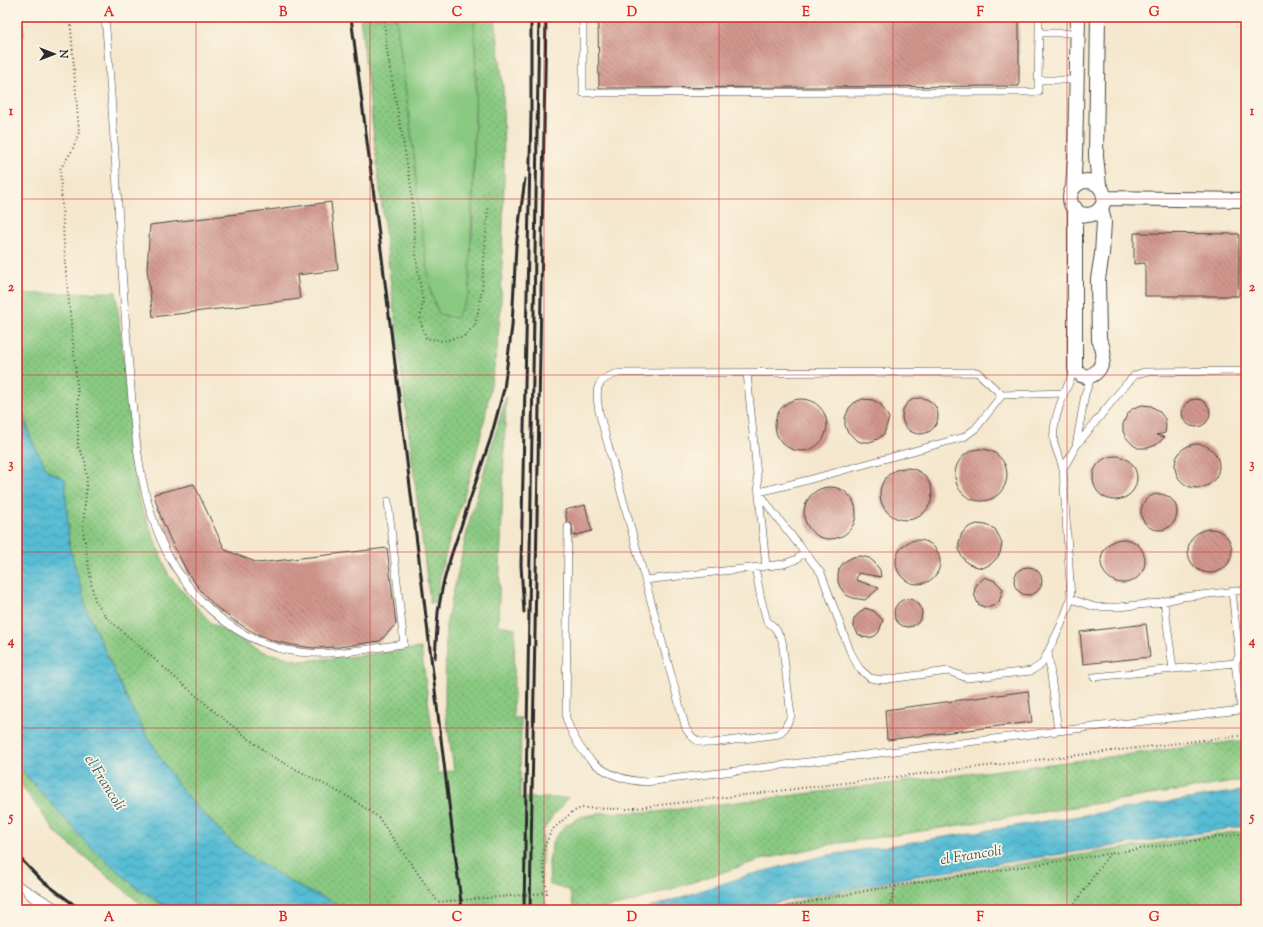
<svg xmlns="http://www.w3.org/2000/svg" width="1263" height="927" viewBox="0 0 1263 927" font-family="'Sorts Mill Goudy',serif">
<defs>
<pattern id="grass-dots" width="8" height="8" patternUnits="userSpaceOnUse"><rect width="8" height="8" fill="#89c981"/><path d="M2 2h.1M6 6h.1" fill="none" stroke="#70a36a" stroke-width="1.8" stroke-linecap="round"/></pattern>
<pattern id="water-waves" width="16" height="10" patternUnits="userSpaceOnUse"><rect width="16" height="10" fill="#56bcd4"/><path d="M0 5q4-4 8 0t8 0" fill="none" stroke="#4799ac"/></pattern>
<pattern id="building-back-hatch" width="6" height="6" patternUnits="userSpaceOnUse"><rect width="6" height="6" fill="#d1968d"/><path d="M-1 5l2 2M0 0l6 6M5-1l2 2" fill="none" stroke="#aa7b73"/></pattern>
</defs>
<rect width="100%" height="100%" fill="#fcf5e5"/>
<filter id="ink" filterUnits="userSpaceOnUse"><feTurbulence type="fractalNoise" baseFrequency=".025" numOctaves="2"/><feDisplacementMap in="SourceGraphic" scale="8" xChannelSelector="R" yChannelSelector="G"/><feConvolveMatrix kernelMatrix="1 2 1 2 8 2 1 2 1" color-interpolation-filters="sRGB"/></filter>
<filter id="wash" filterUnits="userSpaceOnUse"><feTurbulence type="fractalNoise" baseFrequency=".012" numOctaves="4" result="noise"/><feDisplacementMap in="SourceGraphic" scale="16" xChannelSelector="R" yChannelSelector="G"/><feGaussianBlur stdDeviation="0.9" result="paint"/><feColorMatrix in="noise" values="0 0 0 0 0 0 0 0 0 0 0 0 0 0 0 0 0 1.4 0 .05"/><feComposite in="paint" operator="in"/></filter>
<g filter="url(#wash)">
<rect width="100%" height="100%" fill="#f4e7cd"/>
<path fill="url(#grass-dots)" stroke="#5a7a56" d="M360 17H396L414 154 419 212 432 296 439 314 472 238 476 83 474 17H495L503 88 504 178 501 303 497 350 485 417 476 455 463 499 450 537 441 572 436 602 430 603 399 354Z
M116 292 138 498 169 576 212 624 260 651 300 661 348 657 421 648 438 774 454 770 445 708 446 625 470 519 506 397 498 625 515 628 513 718H521L520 798H568L561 808 553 815 543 831 541 886 548 910H354L345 907 301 888 249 856 228 839 195 805 174 779 144 731 125 695 88 613 69 545 65 479 48 471 32 442 18 398 17 294Z
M1246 740V780L909 833 833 844 760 860 632 902 600 909 575 910 569 890 550 885 549 862 553 840 566 825 581 817 602 813 656 812Z
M17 762 25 774 88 845 136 887 170 910H148L56 833 17 779Z
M1246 830V910H762L829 894 880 885Z"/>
<path fill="#89c981" stroke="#5a7a56" d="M396 17H474L476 83 469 295 456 318 439 314 432 296 419 212 414 154Z"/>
<path fill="url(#water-waves)" stroke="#407480" d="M17 17H23L24 36 17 38Z
M17 374 18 398 32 442 48 471 65 479 69 545 88 613 125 695 144 731 174 779 195 805 228 839 249 856 301 888 345 907 354 910H170L136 887 88 845 25 774 17 762Z
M1246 790V826L911 877 783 901 753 910H642L749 875 823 856Z"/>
<g id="blocks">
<path fill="url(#building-back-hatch)" d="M598 17H1019V86L599 88Z
M331 202 338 270 297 275 300 299 153 317 147 269 150 225Z
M1134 233 1239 234V296H1145V263L1134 264Z
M902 416a18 18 0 1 1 36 0a18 18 0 1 1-36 0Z
M775 425a26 26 0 1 1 52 0a26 26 0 1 1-52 0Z
M1182 413a14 14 0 1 1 28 0a14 14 0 1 1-28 0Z
M863 399 873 400 881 405 889 418 884 434 878 439 870 442H860L854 438 847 431 845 425V418L849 408 855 402Z
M1142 405 1151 406 1159 411 1165 419 1166 425 1165 433 1156 435 1165 437 1156 445 1148 448H1138L1133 445 1125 436 1123 431V424L1127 415 1133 408Z
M1175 466a22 22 0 1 1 44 0a22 22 0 1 1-44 0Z
M955 475a26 26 0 1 1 52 0a26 26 0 1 1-52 0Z
M1093 478a22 22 0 1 1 44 0a22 22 0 1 1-44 0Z
M880 494a26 26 0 1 1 52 0a26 26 0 1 1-52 0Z
M194 484 225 550 258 563 387 548 396 624 380 641 339 647 313 648 292 645 274 641 253 632 233 620 215 606 201 591 189 575 170 539 160 515 154 494Z
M804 513a26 26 0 1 1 52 0a26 26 0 1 1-52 0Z
M1141 512a18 18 0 1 1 36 0a18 18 0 1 1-36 0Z
M585 505 592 531 573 536 572 525 570 523 567 522 565 510Z
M977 524 986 525 995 529 1000 538 1002 544 1000 553 997 558 991 564 983 568 974 566 967 563 961 555 959 549V542L962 533 969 527Z
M1188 551a22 22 0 1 1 44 0a22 22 0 1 1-44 0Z
M1101 561a22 22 0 1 1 44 0a22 22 0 1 1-44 0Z
M896 562a22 22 0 1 1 44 0a22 22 0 1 1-44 0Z
M861 556 869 558 874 562 880 570 881 577 858 573 856 580 879 588 865 600 853 598 846 595 840 587 838 582V575L839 569 844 562 853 557Z
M1014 581a14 14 0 1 1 28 0a14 14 0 1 1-28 0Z
M985 577 995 581 1003 589 999 602 995 605 990 607H984L978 604 974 594 975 588 977 584Z
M894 613a14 14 0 1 1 28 0a14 14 0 1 1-28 0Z
M865 608 874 611 883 620 879 632 875 636 869 638 863 637 858 634 853 625 854 619 857 615Z
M1146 624 1150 657 1083 664 1080 632Z
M1028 691 1032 722 887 740 885 710Z"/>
</g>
</g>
<g filter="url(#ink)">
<use href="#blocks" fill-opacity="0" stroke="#494743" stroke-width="1"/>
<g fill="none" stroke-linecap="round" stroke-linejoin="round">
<g stroke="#494743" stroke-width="8">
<path id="lane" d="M105 17C115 129 119 242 128 354 134 419 136 491 166 551 190 597 230 636 282 649 322 659 364 649 404 644L388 501
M583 17V93L1038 92V80H1077
M1039 17V33H1078
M1038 80 1039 33
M1075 369C1066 389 1051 420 1054 442 1056 450 1061 460 1063 469L1076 446 1085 394 1092 375
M747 373 766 566
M1002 395 976 428 964 437 808 480 759 492 772 511 821 573 850 651 859 668 870 678 882 680 948 671 967 678 1031 671 1042 664 1061 625 1071 599 1063 469
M1076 446 1122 389 1135 375 1144 372 1246 371
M568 527 566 718C580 758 603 779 646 782L1058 731 1048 652
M755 567 761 599 767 621 775 628 782 640 791 716 785 728 779 734 713 743C699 743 694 741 686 729L599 412C596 390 593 380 619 373L977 372 1002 395 1064 393
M645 580 784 564 797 559 804 552
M1071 599 1095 607H1119L1157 603 1182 597 1246 590
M1164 601 1173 669
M1094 677 1235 663 1239 656 1232 591
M1058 731 1241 710 1235 663
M17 884 61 910
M27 893 46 910"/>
</g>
<g stroke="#494743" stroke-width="16">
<path id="street" d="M1098 17 1096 156 1099 185
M1070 198a17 17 0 1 1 34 0a17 17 0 1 1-34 0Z
M1073 189 1075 155 1078 17
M1104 198 1246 200
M1075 208V369C1090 390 1113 361 1099 340L1098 279 1102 254 1104 222 1101 208"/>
</g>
<path stroke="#494743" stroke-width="2" stroke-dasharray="1 3" stroke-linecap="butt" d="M70 17 79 132 72 151 60 169 65 262 78 395V447L85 460 87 479 83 529 92 588 95 600 106 617 216 713 271 756 352 799 378 817 438 902 547 893 542 857 545 845 552 830 572 812 582 808 627 809 1246 735
M384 17 387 51 411 186 416 258 423 302 420 320 426 338 443 341 464 336 475 325 478 312 482 288 488 207
M773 910 818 900 881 888 1246 833
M888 910 896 886
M1070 910 1110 853
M1207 910 1246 906"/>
<use href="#lane" stroke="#fff" stroke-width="7"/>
<use href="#street" stroke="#fff" stroke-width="14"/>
<path stroke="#2b2b2b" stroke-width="3" d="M351 17 382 258 462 910
M524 612 521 565 531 115V17
M435 658 438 612 443 584 451 556 491 437 504 389 512 326 516 246 525 179
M17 855 40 879 81 910
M524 910 539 17
M530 910 546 17"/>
</g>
</g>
<path fill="none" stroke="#d62828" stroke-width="1" stroke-opacity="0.55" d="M196 17V910M370 17V910M544 17V910M719 17V910M893 17V910M1067 17V910M17 199H1246M17 375H1246M17 552H1246M17 728H1246"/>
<g text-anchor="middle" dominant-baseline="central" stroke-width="3.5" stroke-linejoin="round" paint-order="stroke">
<g font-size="15" font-style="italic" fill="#3a5e66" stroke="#fcf5e5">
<text transform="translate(104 783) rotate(58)">el Francolí</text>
<text transform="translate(971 856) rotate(-9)">el Francolí</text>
</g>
</g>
<rect width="1263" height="927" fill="none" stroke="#fcf5e5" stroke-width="44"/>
<g transform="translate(54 54) rotate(90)" stroke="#fcf5e5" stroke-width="3" paint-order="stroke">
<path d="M0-3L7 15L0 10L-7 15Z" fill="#2b2b2b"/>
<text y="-6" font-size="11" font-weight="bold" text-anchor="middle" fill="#2b2b2b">N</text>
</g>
<rect x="22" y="22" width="1219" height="883" fill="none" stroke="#d62828" stroke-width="1.5"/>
<g font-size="13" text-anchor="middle" font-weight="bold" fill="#d62828">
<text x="109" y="16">A</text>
<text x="283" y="16">B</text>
<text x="457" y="16">C</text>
<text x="632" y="16">D</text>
<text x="806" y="16">E</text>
<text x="980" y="16">F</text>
<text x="1154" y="16">G</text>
<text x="11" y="115">1</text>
<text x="1252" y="115">1</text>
<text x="11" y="291">2</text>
<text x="1252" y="291">2</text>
<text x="11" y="468">3</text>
<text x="1252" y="468">3</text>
<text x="11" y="645">4</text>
<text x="1252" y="645">4</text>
<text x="11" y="821">5</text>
<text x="1252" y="821">5</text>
<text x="109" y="921">A</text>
<text x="283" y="921">B</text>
<text x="457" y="921">C</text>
<text x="632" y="921">D</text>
<text x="806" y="921">E</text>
<text x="980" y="921">F</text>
<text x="1154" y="921">G</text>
</g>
</svg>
